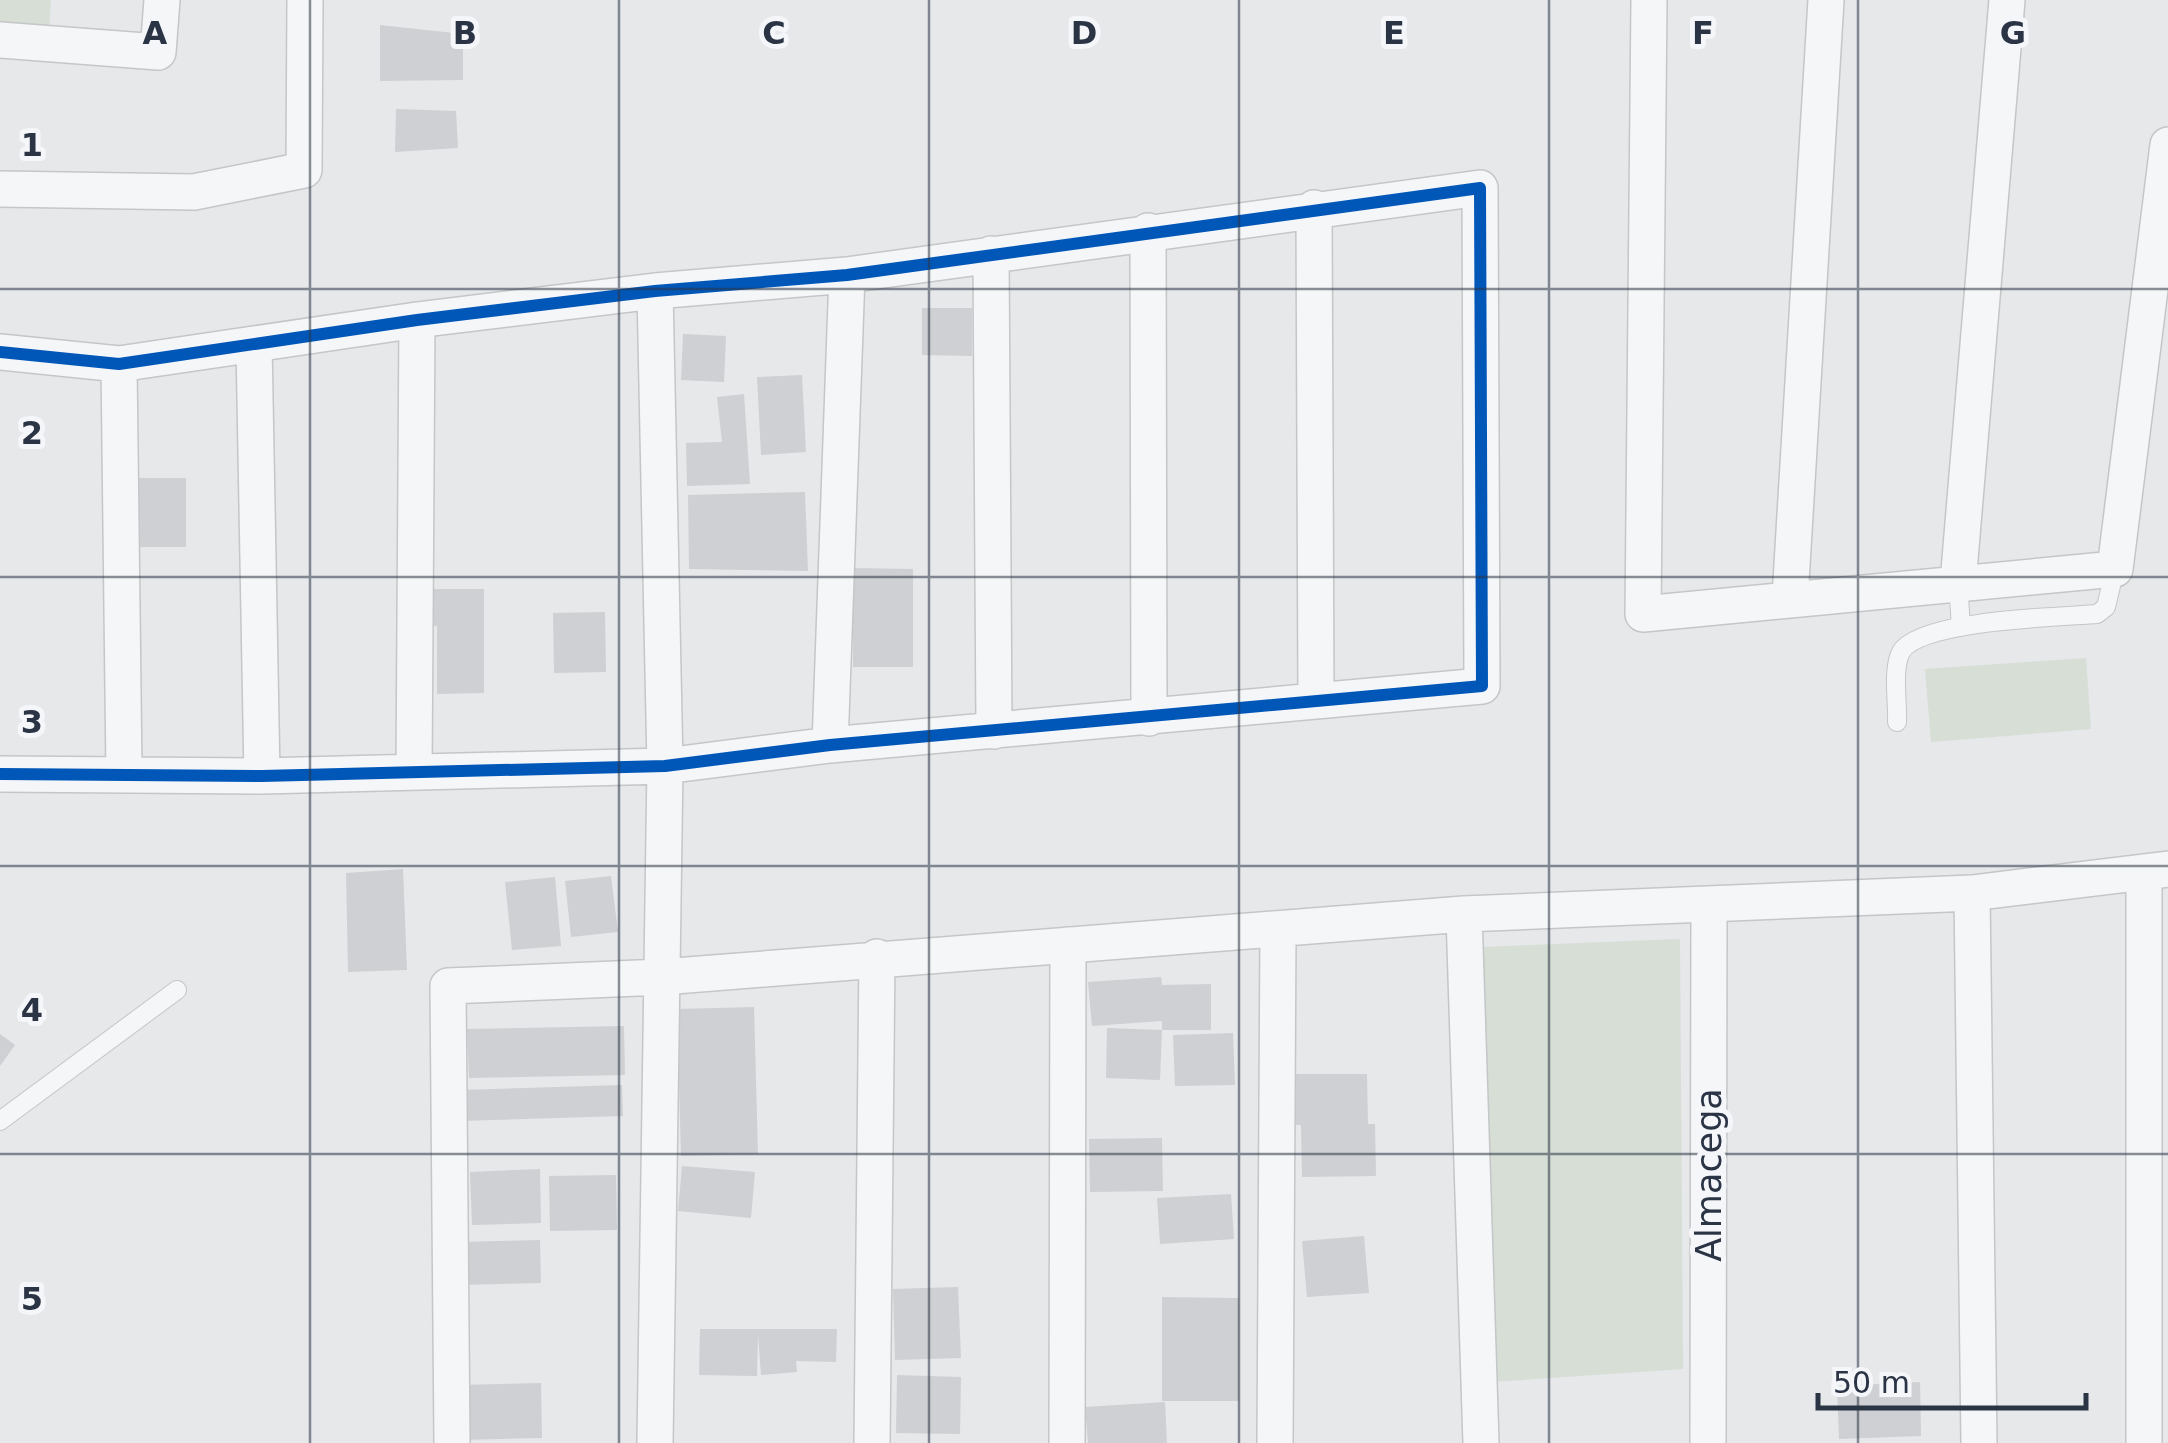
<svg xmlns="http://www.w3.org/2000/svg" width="2168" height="1443" viewBox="0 0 2168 1443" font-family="'DejaVu Sans',sans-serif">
<rect width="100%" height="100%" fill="#e6e8ea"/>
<path fill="#d6ded6" d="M0 0H51L49 31 0 27Z
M2086 658 2091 729 1931 742 1925 669Z
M1680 939 1683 1369 1491 1382 1482 947Z"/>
<path fill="#ced0d3" d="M380 25 463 34V80L380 81Z
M396 109 456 111 458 148 395 152Z
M922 308H972V356L922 355Z
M683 334 726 336 724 382 681 380Z
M802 375 806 452 761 455 757 377Z
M744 394 750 484 687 486 686 443 722 442 717 397Z
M128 478H186V547H128Z
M805 492 808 571 689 569 688 495Z
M853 568 913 569V667H853Z
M429 589H484V693L437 694V626L427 625Z
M605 612 606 672 554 673 553 613Z
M403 869 407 970 348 972 346 873Z
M611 876 618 932 571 937 565 881Z
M555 877 561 946 512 950 505 882Z
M1161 977 1162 985 1211 984V1030H1162V1021L1092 1026 1088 982Z
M754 1007 758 1154 681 1156 677 1009Z
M624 1026 625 1075 469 1078 467 1029Z
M1107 1028 1162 1030 1160 1080 1106 1078Z
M1233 1033 1235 1085 1175 1086 1173 1035Z
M0 1034 15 1045 0 1066Z
M1292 1074H1367L1368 1124H1375L1376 1176 1302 1177 1301 1125H1293Z
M622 1085 623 1116 459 1121 458 1090Z
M1162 1138 1163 1191 1090 1192 1089 1139Z
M682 1166 755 1172 751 1218 678 1211Z
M540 1169 541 1223 472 1225 470 1172Z
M616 1175 617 1230 550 1231 549 1176Z
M1231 1194 1234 1239 1160 1244 1157 1198Z
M1364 1236 1369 1293 1307 1297 1302 1241Z
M540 1240 541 1283 458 1285 457 1242Z
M958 1287 961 1358 895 1360 893 1289Z
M1162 1297 1239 1298V1401H1162Z
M700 1329H837L836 1362 796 1361 797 1372 761 1375 758 1335 757 1376 699 1375Z
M897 1375 961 1377 960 1434 896 1433Z
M1920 1382 1921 1436 1839 1439 1837 1386Z
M541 1383 542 1438 462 1440 461 1385Z
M1165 1402 1167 1443H1088L1085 1407Z"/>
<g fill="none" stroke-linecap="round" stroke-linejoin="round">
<g stroke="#c4c6c8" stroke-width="20">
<path id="service" d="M1958 583 1961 627
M1897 722C1898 703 1892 669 1901 652 1918 620 2060 617 2097 614L2106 607 2115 569
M0 1121 177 990"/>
</g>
<g stroke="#c4c6c8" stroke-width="38">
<path id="minor" d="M1649 0 1643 614 2115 569 2168 145
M0 40 158 52 162 0
M0 189 194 192 304 170 305 0
M1314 208 1316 701
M1148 231 1149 718
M991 254 994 731
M254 344 262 776
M0 352 119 364 417 320 655 291 847 275 1480 188 1482 686 830 745 665 766 262 776 0 774
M119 364 124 773
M1958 583 2007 0
M1790 598 1826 0
M830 745 847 275
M414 772 417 320
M2144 874V1443
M1972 893 1979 1443
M1464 914 1481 1443
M452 1443 448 986 662 977 1464 914 1972 893 2168 869
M655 1443 665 766 655 291
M872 1443 877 957
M1067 1443 1068 945
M1275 1443 1278 931
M1708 1443 1709 907"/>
</g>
<use href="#service" stroke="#f5f6f7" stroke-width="18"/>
<use href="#minor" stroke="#f5f6f7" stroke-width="35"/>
<g stroke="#f4f6f9" stroke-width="19">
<path id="cycleway" d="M0 352 119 364 417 320 655 291 847 275 1480 188 1482 686 830 745 665 766 262 776 0 774"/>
</g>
<use href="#cycleway" stroke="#0057b8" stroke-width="12"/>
</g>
<path fill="none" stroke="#2b3445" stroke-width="2.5" stroke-opacity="0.55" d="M310 0V1443M619 0V1443M929 0V1443M1239 0V1443M1549 0V1443M1858 0V1443M0 289H2168M0 577H2168M0 866H2168M0 1154H2168"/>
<g text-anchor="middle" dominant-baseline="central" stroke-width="10" stroke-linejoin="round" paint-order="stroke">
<g font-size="35" fill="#2b3445" stroke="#f4f6f9">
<text transform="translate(1709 1175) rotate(-90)">Almacega</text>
</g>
</g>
<g font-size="32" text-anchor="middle" font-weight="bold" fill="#2b3445" stroke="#f4f6f9" stroke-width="10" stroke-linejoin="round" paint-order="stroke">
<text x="155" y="44">A</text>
<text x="465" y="44">B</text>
<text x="774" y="44">C</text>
<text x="1084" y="44">D</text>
<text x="1394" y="44">E</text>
<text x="1703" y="44">F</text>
<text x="2013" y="44">G</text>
<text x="32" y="156">1</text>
<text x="32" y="444">2</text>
<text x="32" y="733">3</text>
<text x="32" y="1021">4</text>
<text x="32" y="1310">5</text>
</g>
<path d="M1818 1393v15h268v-15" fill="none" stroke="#2b3445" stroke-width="5"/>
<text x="1833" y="1393" font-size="30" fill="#2b3445" stroke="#f4f6f9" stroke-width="8" paint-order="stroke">50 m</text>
</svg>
